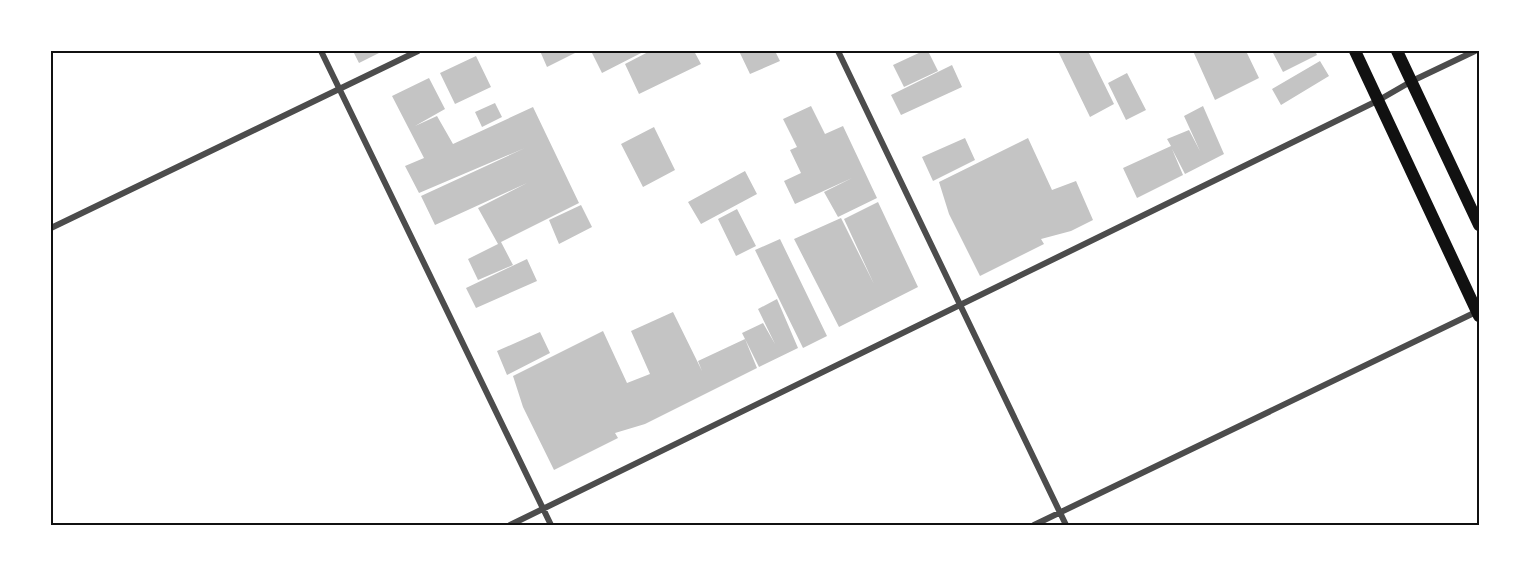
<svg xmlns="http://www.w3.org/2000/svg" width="1530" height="576" viewBox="0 0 1530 576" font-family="'Crimson Pro',serif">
<rect width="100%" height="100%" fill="#fff"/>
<path fill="#c4c4c4" d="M353 51H383L359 63Z
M540 51H579L547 67Z
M591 51H645L602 73Z
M650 51H694L701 64 639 94 625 64Z
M739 51H775L780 61 750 74Z
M923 51H928L938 71 904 87 893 65Z
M1058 51H1088L1114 104 1090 117Z
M1193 51H1246L1259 78 1215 100Z
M1272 51H1315L1317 55 1283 72Z
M476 56 491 87 455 104 440 73Z
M1320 61 1329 76 1281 105 1272 89Z
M952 65 962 87 901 115 891 95Z
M1127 73 1146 110 1126 120 1108 83Z
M429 78 445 109 415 126 437 116 453 144 533 107 579 203 501 242 513 265 478 280 468 259 498 244 478 208 527 183 435 225 421 196 525 148 419 193 405 166 424 158 392 96Z
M495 103 502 117 482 127 475 112Z
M811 106 825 134 843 126 877 198 838 217 824 192 852 178 795 204 784 181 801 173 790 150 797 147 783 119Z
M1203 106 1224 154 1185 174 1172 149 1183 175 1137 198 1123 168 1171 146 1167 139 1189 130 1200 151 1184 116Z
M654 127 675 170 643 187 621 144Z
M965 138 975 160 933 181 922 157Z
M1028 138 1052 190 1076 181 1093 220 1071 231 1041 239 1044 244 980 276 949 214 939 182Z
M745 171 757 194 701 224 688 202Z
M878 202 918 287 839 327 794 239 841 218 874 284 844 219Z
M581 205 592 227 559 244 549 220Z
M737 209 756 246 736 256 718 219Z
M780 239 827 336 803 348 755 250Z
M527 259 537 281 476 308 466 288Z
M777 299 798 348 759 367 742 333 763 323 775 344 758 309Z
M673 312 702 371 698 361 745 339 757 368 645 424 615 433 618 438 554 470 523 407 513 376 603 331 627 383 650 374 631 331Z
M540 332 550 353 507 375 497 351Z"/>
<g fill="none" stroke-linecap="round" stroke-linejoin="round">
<path stroke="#4c4c4c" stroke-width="6" d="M321 51 551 525
M838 51 1066 525
M51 228 418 51
M510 525 1379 100 1412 81 1475 51
M1034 525 1476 312"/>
<path stroke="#111" stroke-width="12" d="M1355 51 1479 316
M1397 51 1479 225"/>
</g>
<rect width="1530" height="576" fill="none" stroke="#ffffff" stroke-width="105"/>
<rect x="52" y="52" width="1426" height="472" fill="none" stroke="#111" stroke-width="2"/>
</svg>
